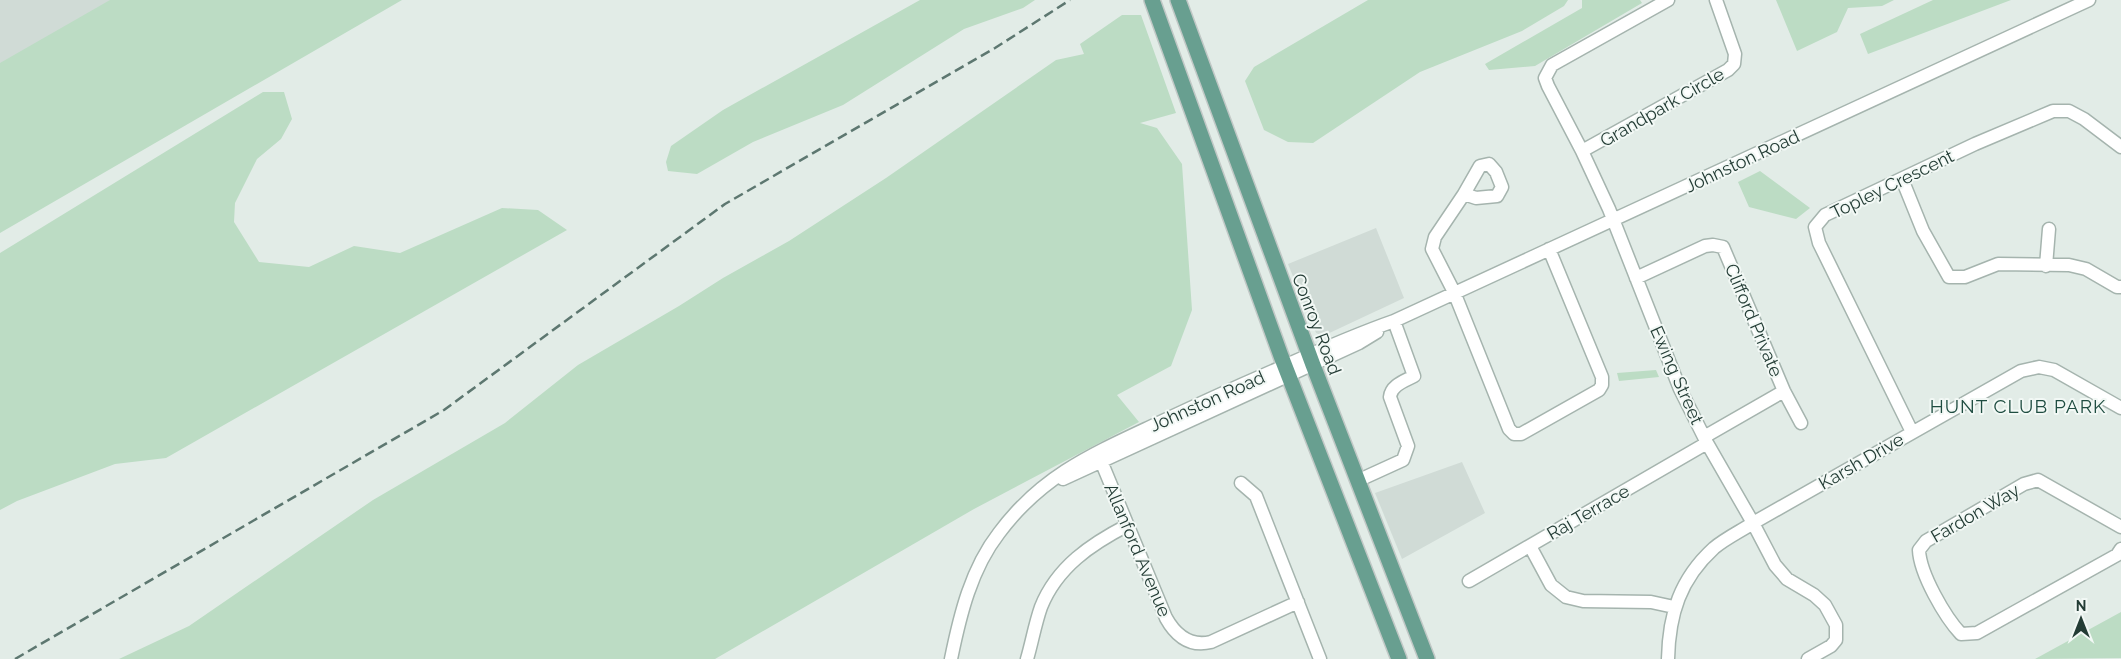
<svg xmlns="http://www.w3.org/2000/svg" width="2121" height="659" viewBox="0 0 2121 659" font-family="Raleway,sans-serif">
<rect width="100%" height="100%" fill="#e2ece7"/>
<path fill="#d0dbd6" d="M0 0H117L0 68Z
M1376 228 1404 298 1323 336 1316 333 1288 264Z
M1462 462 1485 513 1402 559 1375 493Z"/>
<path fill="#bcdcc4" d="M110 0H402L0 233V63Z
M920 0H1035L1023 8 964 29 843 105 753 142 697 174 668 171 666 162 671 146 723 110Z
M1368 0H1568L1564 6 1522 31 1420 72 1313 143 1288 142 1264 130 1245 81 1254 67Z
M1582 0H1640L1642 3 1535 66 1489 70 1485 64 1582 8Z
M1776 0H1894L1882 6 1848 8 1837 32 1797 51Z
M1933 0H2011L1868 54 1860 34Z
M1141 15 1176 113 1140 123 1157 128 1182 164 1192 310 1171 366 1117 395 1139 422 974 509 715 659H119L189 626 373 500 505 423 578 365 679 306 723 278 789 241 886 178 1056 60 1084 54 1080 44 1122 15Z
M263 92H284L292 119 281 139 257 159 235 203 234 222 259 262 309 267 354 246 400 253 502 208 538 210 567 230 166 458 115 464 17 501 0 510V253Z
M1760 171 1810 208 1796 219 1749 207 1738 182Z
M1656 370 1659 377 1619 381 1617 373Z
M2121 612V658L2035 659Z"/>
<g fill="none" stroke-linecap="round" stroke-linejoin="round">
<g stroke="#a5b4ae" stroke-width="15">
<path id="minor" d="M1668 0 1552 65 1545 78 1548 86 1582 151 1728 70 1734 64 1735 54 1716 0
M1582 151 1609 209 1680 389 1707 443 1753 523 1775 565 1787 579 1814 595 1825 605 1836 625V640L1831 646 1808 659
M1902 179 1923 231 1949 277H1965L1998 264 2069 265 2086 269 2117 287H2121
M1464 194 1480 166 1489 164 1496 172 1502 187 1497 196 1476 198 1464 194 1435 237 1432 249 1454 292 1509 429 1514 434H1521L1599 390 1602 385V377L1549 249
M2046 266 2049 229
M1636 278 1705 246 1713 245 1723 247 1784 391 1801 423
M1912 432 1819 243 1815 227 1825 215 1975 144 2053 111H2069L2084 119 2121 147
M1704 437 1784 391
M1099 456 1166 618C1176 636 1190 647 1211 642L1298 602
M1063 479 1359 343 1377 332
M1357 481 1403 460 1408 446 1390 397C1391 385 1405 381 1414 376L1394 321
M1241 483 1256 496 1320 659
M2121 527 2038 480 2024 484 1926 541 1919 550C1920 574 1945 617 1961 634L1977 633 2117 555 2121 549
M1530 546 1551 585 1566 597 1583 601 1651 602 1674 607
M1469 581 1707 443
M951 659C960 615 971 569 999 533 1040 478 1088 456 1148 428 1179 413 1210 399 1241 385 1292 363 1342 339 1394 321L2089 0
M1027 659C1032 642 1035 624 1041 607 1057 567 1091 544 1128 525
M1668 659C1669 614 1680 579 1714 548 1726 538 1741 531 1753 523L2021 371 2039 367 2054 370 2121 408"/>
</g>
<g stroke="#c1c8c6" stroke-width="18">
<path id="major" d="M1152 0 1281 356 1399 659
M1178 0 1313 365 1427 659"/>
</g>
<use href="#minor" stroke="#fff" stroke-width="12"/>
<use href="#major" stroke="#689f90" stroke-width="15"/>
<path stroke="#5d7770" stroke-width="2.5" stroke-dasharray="10 5" stroke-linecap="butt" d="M15 659 444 410 725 204 995 48 1070 0"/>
</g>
<g text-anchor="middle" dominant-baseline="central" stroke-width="4" stroke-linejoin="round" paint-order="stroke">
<g font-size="18" fill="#233c35" stroke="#f2f8f5">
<text transform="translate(1662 107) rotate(-30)">Grandpark Circle</text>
<text transform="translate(1742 161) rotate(-25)">Johnston Road</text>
<text transform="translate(1892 184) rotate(-26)">Topley Crescent</text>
<text transform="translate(1754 320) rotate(67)">Clifford Private</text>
<text transform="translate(1317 324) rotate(69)">Conroy Road</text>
<text transform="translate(1677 375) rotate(66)">Ewing Street</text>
<text transform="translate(1207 401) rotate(-24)">Johnston Road</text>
<text transform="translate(1861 461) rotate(-30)">Karsh Drive</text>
<text transform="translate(1588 512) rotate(-30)">Raj Terrace</text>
<text transform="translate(1975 513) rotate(-30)">Fardon Way</text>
<text transform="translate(1138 550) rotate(67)">Allanford Avenue</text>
</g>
<g font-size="19" letter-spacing="1" fill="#1f4d41" stroke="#f2f8f5">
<text x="2018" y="406">HUNT CLUB PARK</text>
</g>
</g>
<g transform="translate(2081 619)" stroke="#f2f8f5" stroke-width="4" paint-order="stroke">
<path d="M0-4L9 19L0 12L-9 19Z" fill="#233c35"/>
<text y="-8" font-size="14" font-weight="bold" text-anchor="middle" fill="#233c35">N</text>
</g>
</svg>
